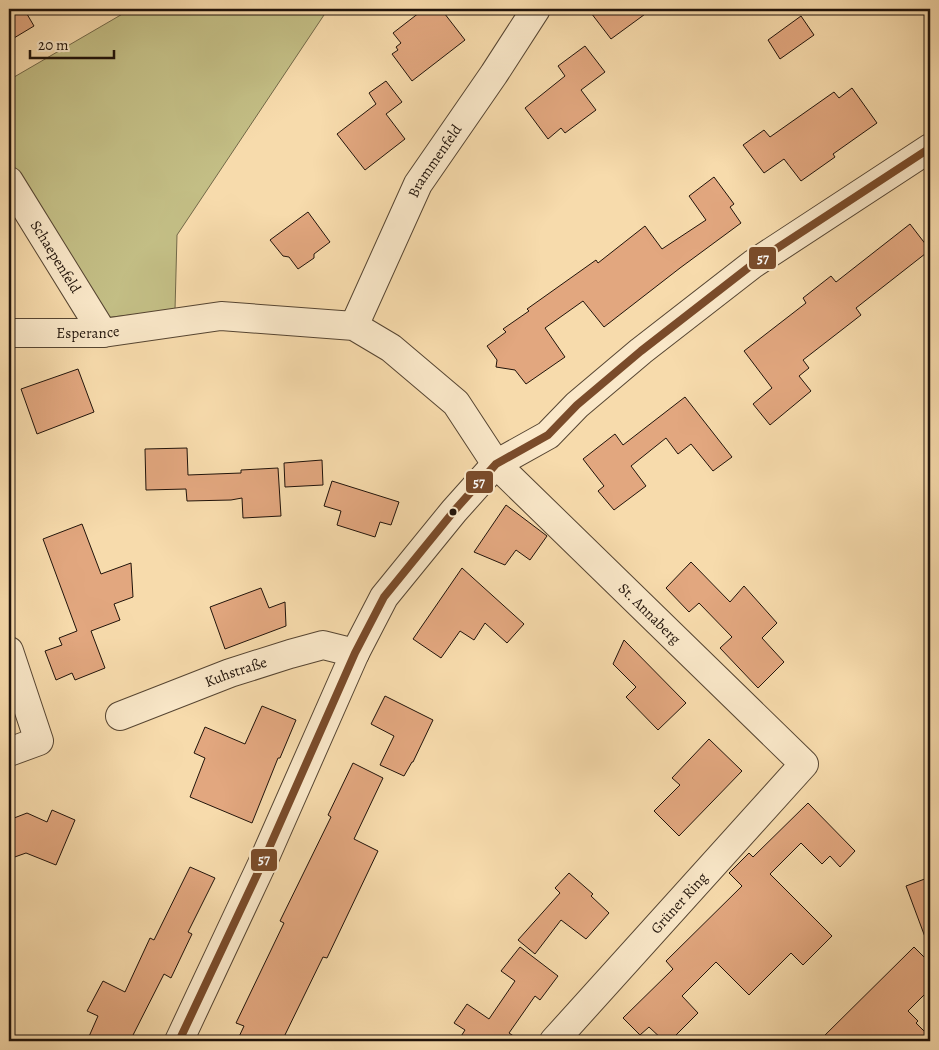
<svg xmlns="http://www.w3.org/2000/svg" width="939" height="1050" viewBox="0 0 939 1050" font-family="Alegreya,serif">
<rect width="100%" height="100%" fill="#f7dbac"/>
<filter id="stains"><feTurbulence type="fractalNoise" baseFrequency=".004" numOctaves="4"/><feColorMatrix values="0 0 0 0 .2 0 0 0 0 .09 0 0 0 0 .02 0 0 0 .5 -.17"/></filter>
<radialGradient id="worn" r=".72"><stop offset=".6" stop-color="#630" stop-opacity="0"/><stop offset="1" stop-color="#630" stop-opacity=".3"/></radialGradient>
<path fill="#c3be85" stroke="#726848" d="M131 9H328L177 235 175 310 103 318 9 164V80Z"/>
<path fill="#e2a77f" stroke="#20130a" d="M9 9H24L34 26 9 41Z
M424 9H441L465 40 412 81 392 54 398 50 396 47 401 43 393 33Z
M588 9H652L611 39Z
M801 16 814 35 780 59 768 40Z
M585 46 605 72 581 90 596 110 565 133 561 128 548 139 525 108 565 76 558 66Z
M386 81 402 102 386 114 405 139 365 170 337 134 376 104 369 93Z
M852 88 877 123 833 154 835 157 801 181 784 159 764 173 743 145 764 130 770 137 834 92 839 98Z
M714 177 734 204 730 207 741 223 680 268 604 327 583 301 545 328 565 357 526 384 515 370 496 367 497 360 487 346 506 332 503 329 529 311 527 309 596 260 598 263 645 226 662 249 706 220 689 196Z
M308 212 330 242 314 254V258L298 269 289 257 283 256 270 240Z
M910 224 930 250 856 308 861 315 803 360 809 368 799 376 811 391 770 425 753 404 772 388 744 351 806 303 803 298 831 276 836 282Z
M78 369 94 412 37 434 21 389Z
M685 397 732 457 713 471 691 444 678 454 666 438 631 466 646 486 614 510 598 491 604 486 583 459 615 434 623 445Z
M187 448 188 475 241 473V470L278 468 281 516 243 518 242 498 231 500 187 501 186 489 146 490 145 449Z
M322 460 323 485 285 487 284 463Z
M332 481 399 502 391 525 380 522 375 537 337 525 341 511 324 506Z
M506 505 547 536 530 560 516 550 505 565 474 552Z
M82 524 101 574 131 563 133 597 114 604 120 620 91 631 105 668 75 680 72 673 56 680 45 651 62 645 59 638 77 631 43 539Z
M691 562 730 602 744 586 777 623 762 638 784 662 758 688 720 648 732 637 699 603 689 612 666 588Z
M462 568 524 624 507 643 485 623 474 640 460 631 441 658 413 639Z
M261 588 269 608 285 602 286 626 225 649 210 607Z
M624 640 686 703 658 730 626 697 636 687 613 664Z
M385 696 433 720 413 762H412L404 776 380 765 394 736 371 724Z
M262 706 296 720 280 758H278L252 823 190 797 205 758 194 753 205 727 245 744Z
M709 739 742 771 679 836 654 811 680 785 672 778Z
M353 763 383 778 354 839 378 851 327 958 323 957 282 1041H237L244 1026 236 1023 284 923 280 921 331 817 328 815Z
M808 803 855 851 840 867 830 856 822 864 801 843 770 874 832 936 803 965 791 953 749 995 716 962 682 996 698 1013 670 1041H664L649 1027 640 1035 623 1018 673 969 666 961 742 886 729 873 749 853 753 857Z
M52 810 75 820 56 865 26 853 9 859V820L27 813 47 822Z
M190 867 215 878 188 932 192 934 171 978 164 974 130 1041H87L98 1016 87 1011 103 981 125 992 150 938 154 940Z
M569 873 593 894 591 896 609 913 586 939 561 920 535 954 518 940 560 893 555 888Z
M930 877V944L928 945 906 886Z
M520 947 558 976 540 1000 535 996 509 1033 521 1041H458L465 1030 454 1023 467 1004 489 1019 515 981 501 971Z
M914 947 930 963V989L908 1011 918 1021 916 1023 930 1037V1041H819Z"/>
<g fill="none" stroke-linecap="round" stroke-linejoin="round">
<g stroke="#564532" stroke-width="30">
<g id="minor">
<path id="s1" d="M9 181 103 333"/>
<path id="s2" d="M354 326 418 184 494 74 536 9"/>
<path id="s3" d="M9 333H103L221 316 354 326 391 348 456 403 496 464 804 764 554 1041"/>
<path d="M9 651 39 741 9 752"/>
<path id="s4" d="M120 716 230 673 290 654 323 645 355 653"/>
<path d="M179 1041 262 864 355 653 384 597 454 511 496 464 548 435 577 405 641 351 753 264 930 148"/>
</g>
</g>
<use href="#minor" stroke="#fae8c9" stroke-width="28"/>
<g stroke="#fae8c9" stroke-width="11">
<path id="bus-1" d="M179 1041 262 864 355 653 384 597 454 511 496 464 548 435 577 405 641 351 753 264 930 148"/>
</g>
<use href="#bus-1" stroke="#7a4b2a" stroke-width="8"/>
</g>
<circle fill="#20130a" stroke="#fae8c9" stroke-width="2" cx="453" cy="512" r="4.5"/>
<g text-anchor="middle" dominant-baseline="central" stroke-width="4" stroke-linejoin="round" paint-order="stroke">
<g font-size="15" fill="#20130a" stroke="#fae8c9">
<text stroke="none"><textPath href="#s2" startOffset="184">Brammenfeld</textPath></text>
<text stroke="none"><textPath href="#s1" startOffset="89">Schaepenfeld</textPath></text>
<text stroke="none"><textPath href="#s3" startOffset="79">Esperance</textPath></text>
<text stroke="none"><textPath href="#s3" startOffset="762">St. Annaberg</textPath></text>
<text stroke="none"><textPath href="#s4" startOffset="124">Kuhstraße</textPath></text>
<text transform="translate(679 903) rotate(-48)">Grüner Ring</text>
</g>
</g>
<g stroke="#fae8c9" stroke-width="2">
<rect x="748" y="246" width="29" height="24" rx="5" fill="#7a4b2a"/>
<rect x="465" y="470" width="29" height="24" rx="5" fill="#7a4b2a"/>
<rect x="250" y="848" width="28" height="24" rx="5" fill="#7a4b2a"/>
</g>
<g font-size="14" text-anchor="middle" font-weight="bold" fill="#fff">
<text x="763" y="263">57</text>
<text x="479" y="487">57</text>
<text x="264" y="864">57</text>
</g>
<rect width="939" height="1050" fill="none" stroke="#f7dbac" stroke-width="30"/>
<rect x="10" y="10" width="919" height="1030" fill="none" stroke="#20130a" stroke-width="2.5"/>
<rect x="15" y="15" width="909" height="1020" fill="none" stroke="#20130a"/>
<path d="M30 50v8h84v-8" fill="none" stroke="#20130a" stroke-width="2.5"/>
<text x="38" y="50" font-size="15" fill="#20130a" stroke="#fae8c9" stroke-width="4" paint-order="stroke">20 m</text>
<rect width="100%" height="100%" filter="url(#stains)"/>
<rect width="100%" height="100%" fill="url(#worn)"/>
</svg>
